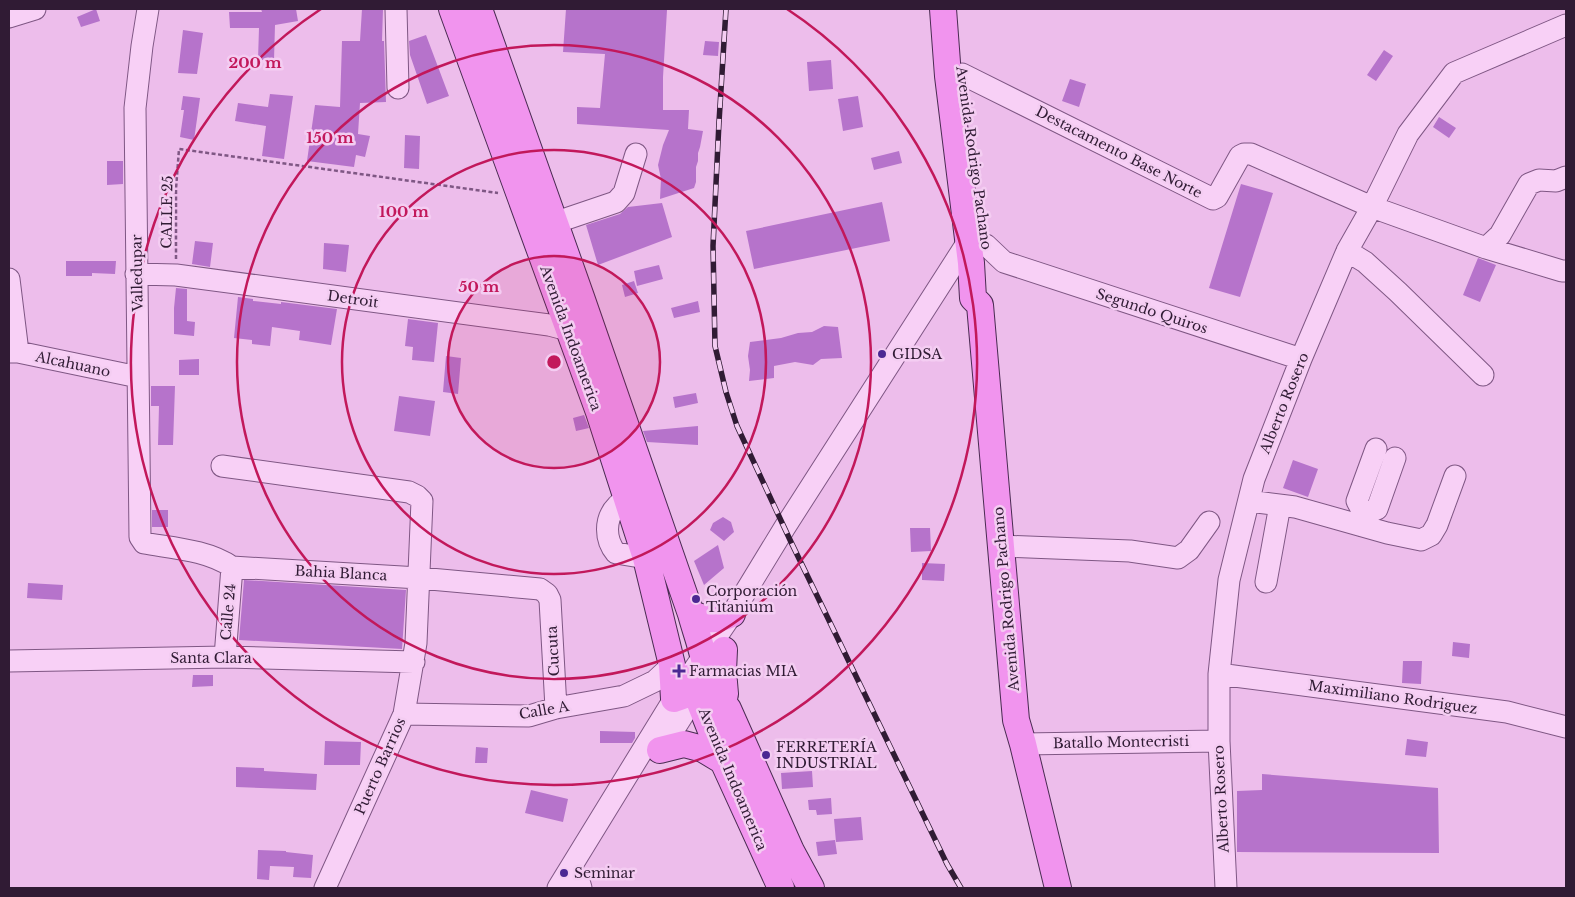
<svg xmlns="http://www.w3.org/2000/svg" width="1575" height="897" viewBox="0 0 1575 897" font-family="'Libre Baskerville',serif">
<rect width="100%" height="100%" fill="#edbdeb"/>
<path fill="#b673cb" d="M96 9 100 21 81 27 77 17Z
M261 9H296L298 21 275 25 274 60H258L259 28H230L229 12H262Z
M362 9H383L382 41H384L386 102 360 103 358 134 370 136 365 157 356 155 354 167 307 161 315 105 340 107 342 41H360Z
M566 9 667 10 663 77V110H689L688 129 703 131 700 147 698 153V161L696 167V182L694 188 660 199 661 179 658 165 663 145 669 130 577 124V107L600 108 605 54 563 52Z
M183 30 203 33 197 74 178 73Z
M426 35 449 96 427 104 410 55 409 41Z
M705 41 719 42 718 56 703 55Z
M1384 50 1393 56 1376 81 1367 75Z
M831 60 833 89 809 91 807 62Z
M1070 79 1086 84 1079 107 1062 101Z
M270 94 293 96 284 159 262 156 266 126 235 121 238 103 268 107Z
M183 96 200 98 194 140 180 137 184 110H181Z
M858 96 863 127 843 131 838 99Z
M1439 117 1456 128 1449 138 1433 127Z
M405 135 420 136 419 169 404 168Z
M899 151 902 163 874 170 871 158Z
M107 161H123V184L107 185Z
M1241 184 1273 193 1240 297 1209 288Z
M882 202 890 241 754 269 746 231Z
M662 203 672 237 598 265 586 225 620 214 628 207Z
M195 241 213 243 210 267 192 264Z
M324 243 349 245 346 272 323 269Z
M1478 258 1496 265 1480 302 1463 295Z
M66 261H116L115 274 92 273V276H66Z
M659 265 663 279 637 286 634 271Z
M634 281 638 293 625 297 622 285Z
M176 288 187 289V321L195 322 194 336 174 334V308Z
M238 297 253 299V301L281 304V302L337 309 331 345 299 340 300 331 272 327 270 346 252 344V340L234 338Z
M698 301 700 312 674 318 671 308Z
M408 319 438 323 434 362 412 360 413 347 405 346Z
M824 326 838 327 842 358 821 359 813 365 795 362 774 366V378L749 381 750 370 748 356 750 342 781 338 798 333 812 332Z
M446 356 461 358 458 394 443 392Z
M199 359V375H179V360Z
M151 386H175L173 445H158L159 406H151Z
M696 393 698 403 675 408 673 397Z
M399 396 435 401 430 436 394 431Z
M584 415 589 428 576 431 573 418Z
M698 426V445L647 442 643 431Z
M1293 460 1318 469 1308 497 1283 488Z
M152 510H168V527H152Z
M723 517 731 522 734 532 724 541 710 530 713 523Z
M910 528H930L931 551 911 552Z
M718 545 724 568 704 585 694 561Z
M922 563 945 564 944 581 922 580Z
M244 580 406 590 402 649 239 640Z
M28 583 63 585 62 600 27 598Z
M1453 642 1470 644 1469 658 1452 656Z
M1403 661H1422L1421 684 1402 683Z
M193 675H213V686L192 687Z
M600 731 635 732V738L632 743H600Z
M1407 739 1428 742 1426 757 1405 755Z
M325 741 361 742 360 765H324Z
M476 747 488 748 487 763H475Z
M236 767 264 768V771L317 774 316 790 236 787Z
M812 771 813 787 782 789 781 773Z
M1262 774 1438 788 1439 853 1237 852V791L1262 790Z
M531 790 568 799 563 822 525 813Z
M831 798 832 814 817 815 816 810H809L808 800Z
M861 817 863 840 836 842 834 819Z
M835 840 837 854 818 856 816 842Z
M258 850 286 851V852L313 855 311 878 293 877 294 867 270 866 269 880 257 879Z"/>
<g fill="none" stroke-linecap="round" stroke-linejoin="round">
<g stroke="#7f5784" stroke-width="23">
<path id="minor" d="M148 9 142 46 135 108 140 537 144 543C172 548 208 550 232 567L419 578 540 589 547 594 550 600 556 708
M396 9 398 88
M9 17 35 9
M962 74 1213 199 1217 197 1240 156 1244 154H1251L1372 207 1486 248 1562 271H1566
M554 223 616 202 624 193 636 154
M1486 248 1500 235 1529 184 1539 180 1556 181 1566 177
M1347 251 1365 262 1398 292 1483 375
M136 274 176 275 549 325 568 330
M9 279 18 352
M9 352H18L138 377
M222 466 409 492 417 496 422 501 416 643 404 714 325 888
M627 499C624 501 619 503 617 506 604 519 605 540 616 553L646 558
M1249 501 1295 507 1387 533 1421 540 1431 535 1437 525 1455 476
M1364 514 1357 501 1376 449
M1362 526 1364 514 1377 509 1395 458
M1001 546 1130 551 1178 558 1189 550 1209 522
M1266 582 1280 505
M225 657 232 567
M9 661 225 657 414 662
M1219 674 1507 712 1566 727
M404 714 529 716 556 708 624 696 655 681 672 665
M667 740 702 685
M1023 744 1219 741
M579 881 581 888
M558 888 674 699 732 614 785 527 969 240 986 245 1004 262 1301 359
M1226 888 1219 741V674L1229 580 1254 479 1301 359 1347 251 1372 207 1408 134 1454 73 1566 25"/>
</g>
<g stroke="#4a2b52" stroke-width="28">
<path id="major" d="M452 9 599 412 646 558 672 665 674 699C686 694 706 688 718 697 722 700 725 705 728 709L791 851 811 888
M479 9 581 297 691 614C696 633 706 658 707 677
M943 9 948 76 971 263 973 298 980 305 1016 720 1023 744 1058 888
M691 614C710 620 713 622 732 614
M724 650 723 671 725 694
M689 678 696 693 723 761 781 888
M660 750 684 744 703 749 723 761"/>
</g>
<path stroke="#7f5784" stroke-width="2.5" stroke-dasharray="4 2.5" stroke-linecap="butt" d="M176 259V189L179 149 498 193"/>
<use href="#minor" stroke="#f8d0f6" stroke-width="21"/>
<use href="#major" stroke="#f194ee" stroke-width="26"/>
<g stroke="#301b34" stroke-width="5.5">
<path id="rail" d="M726 9 719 122 713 246 715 346 726 392 737 426 791 542 947 864 961 888"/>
</g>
<use href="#rail" stroke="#f4cdf2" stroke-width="4" stroke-dasharray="11" stroke-linecap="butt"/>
</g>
<circle cx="554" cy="362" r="106" fill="#c2185b" fill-opacity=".12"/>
<g fill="none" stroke="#c2185b" stroke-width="2.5">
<circle cx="554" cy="362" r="106"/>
<circle cx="554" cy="362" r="212"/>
<circle cx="554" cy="362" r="317"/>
<path d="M787 9A423 423 0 1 1 321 9"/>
</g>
<g fill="#4b2893" stroke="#f4cdf2" stroke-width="2">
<circle cx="882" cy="354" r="5"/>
<circle cx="696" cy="599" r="5"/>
<path d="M676.5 663.5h5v5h5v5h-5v5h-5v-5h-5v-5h5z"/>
<circle cx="766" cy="755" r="5"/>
<circle cx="564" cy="873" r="5"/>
</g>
<g text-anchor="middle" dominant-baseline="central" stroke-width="5" stroke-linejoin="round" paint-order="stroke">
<g font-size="14" fill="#301b34" stroke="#f4cdf2">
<text transform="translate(1119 152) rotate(27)">Destacamento Base Norte</text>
<text transform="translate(974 158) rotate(82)">Avenida Rodrigo Pachano</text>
<text transform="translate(167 212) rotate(-89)">CALLE 25</text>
<text transform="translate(137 273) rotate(-91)">Valledupar</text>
<text transform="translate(353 299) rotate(8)">Detroit</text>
<text transform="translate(1152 311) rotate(18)">Segundo Quiros</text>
<text transform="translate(571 338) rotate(70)">Avenida Indoamerica</text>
<text transform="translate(73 364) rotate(12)">Alcahuano</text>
<text transform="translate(1284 403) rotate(-68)">Alberto Rosero</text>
<text transform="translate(341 573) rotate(3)">Bahia Blanca</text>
<text transform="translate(1006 599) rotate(-95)">Avenida Rodrigo Pachano</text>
<text transform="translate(228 612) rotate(-85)">Calle 24</text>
<text transform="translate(553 651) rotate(-93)">Cucuta</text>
<text x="211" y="658">Santa Clara</text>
<text transform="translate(1393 697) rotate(8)">Maximiliano Rodriguez</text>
<text transform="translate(544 710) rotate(-10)">Calle A</text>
<text transform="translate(1121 742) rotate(-1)">Batallo Montecristi</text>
<text transform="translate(380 766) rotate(-66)">Puerto Barrios</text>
<text transform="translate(733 779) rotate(67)">Avenida Indoamerica</text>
<text transform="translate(1221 799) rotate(-93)">Alberto Rosero</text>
</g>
<g font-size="14" fill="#301b34" stroke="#f4cdf2" text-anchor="start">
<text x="892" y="354">GIDSA</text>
<text x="706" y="591">Corporación<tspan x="706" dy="16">Titanium</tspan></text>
<text x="689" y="671">Farmacias MIA</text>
<text x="776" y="747">FERRETERÍA<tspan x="776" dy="16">INDUSTRIAL</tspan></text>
<text x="574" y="873">Seminar</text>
</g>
</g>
<circle cx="554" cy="362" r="8" fill="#c2185b" stroke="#f4cdf2" stroke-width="2.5"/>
<g font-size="15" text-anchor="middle" font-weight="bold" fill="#c2185b" stroke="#f4cdf2" stroke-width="5" stroke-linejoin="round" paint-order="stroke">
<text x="255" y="68">200 m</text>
<text x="330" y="143">150 m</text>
<text x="404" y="217">100 m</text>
<text x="479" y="292">50 m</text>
</g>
<rect width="1575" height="897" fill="none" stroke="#301b34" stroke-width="20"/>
</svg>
